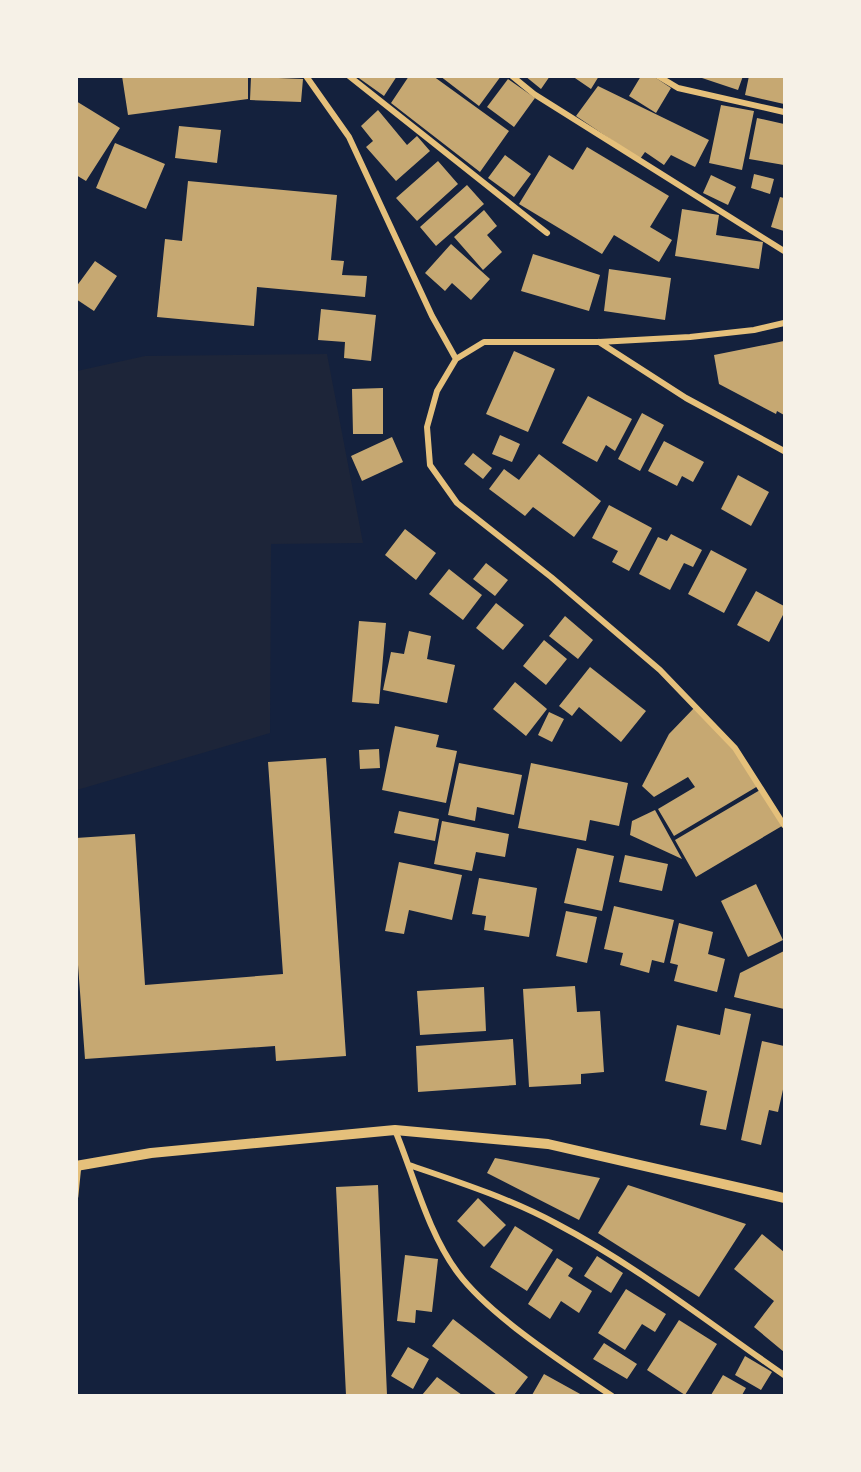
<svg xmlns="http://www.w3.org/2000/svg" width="861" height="1472" viewBox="0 0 861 1472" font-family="Arial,sans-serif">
<rect width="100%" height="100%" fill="#14213d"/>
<path fill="#1d2539" d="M327 354 363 543 271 544 270 733 77 790V371L145 356Z"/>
<path fill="#c6a872" d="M122 76H248V99L128 115Z
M356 76H397L384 96Z
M409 76H433L509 131 480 172 391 103Z
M440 76H501L479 106Z
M525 76H550L541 89Z
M572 76H599L591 89Z
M641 76H653L671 88 656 113 629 96Z
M696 76H743L738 90Z
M749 76H784V104L745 95Z
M251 77 303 79 301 102 250 100Z
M508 79 535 98 514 127 487 107Z
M598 86 709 140 695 167 671 155 664 165 645 152 640 159 576 116Z
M76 101 120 128 86 181 76 175Z
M721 105 754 111 742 170 709 163Z
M378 110 407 145 417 136 430 151 396 181 366 147 373 141 361 126Z
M757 118 784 124V165L749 159Z
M179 126 221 130 217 163 175 158Z
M115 143 165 164 146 209 96 188Z
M587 147 669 196 650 227 672 240 659 262 614 235 602 254 519 204 549 155 573 170Z
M505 155 531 174 514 197 488 178Z
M438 161 458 184 417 221 396 198Z
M754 174 774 179 770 194 751 188Z
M711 175 736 187 728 205 703 193Z
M188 181 337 195 331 260 344 261 342 275 367 276 365 297 257 287 254 326 157 317 165 239 182 241Z
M467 185 484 204 436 246 420 227Z
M780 197 784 198V231L771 227Z
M682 209 719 215 716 235 763 242 759 269 675 256Z
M484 210 497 226 487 235 502 252 483 270 454 237Z
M451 244 490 279 471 300 452 283 445 291 425 273Z
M533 254 600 275 589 311 521 291Z
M95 261 117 276 94 311 76 299V287Z
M609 269 671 278 665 320 604 311Z
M321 309 376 315 371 361 344 358 345 342 318 340Z
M784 341V415L777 411 776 414 719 384 714 355Z
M514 351 555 369 528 432 486 414Z
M383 388V434H353L352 389Z
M588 396 632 419 615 451 606 445 597 462 562 443Z
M642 413 664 425 640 471 618 459Z
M500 435 520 444 512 462 492 454Z
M392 437 403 462 362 481 351 456Z
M664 441 704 462 693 482 682 476 677 486 648 471Z
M473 453 492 468 483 479 464 464Z
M539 454 601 501 574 537 533 507 525 516 489 489 504 469 519 480Z
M738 475 769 492 751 526 721 509Z
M609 505 652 528 629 571 612 562 618 551 592 538Z
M405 529 436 553 416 580 385 555Z
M671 534 702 550 693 567 684 563 670 590 639 574 658 537 667 541Z
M711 550 747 569 724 613 688 594Z
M486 563 508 580 495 596 473 579Z
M449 569 482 595 463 620 429 594Z
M756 591 784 606V613L769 642 737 625Z
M496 603 524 625 503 650 476 628Z
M565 616 593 640 578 659 549 636Z
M359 621 386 623 379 704 352 702Z
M409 631 431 636 427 659 455 665 447 703 383 690 391 652 404 654Z
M544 640 567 659 546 685 523 666Z
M590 667 646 711 621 742 579 707 572 716 559 706Z
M515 682 547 709 526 736 493 709Z
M695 707 735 748 758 786 674 836 658 809 695 787 688 777 654 797 642 786 669 734Z
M549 712 564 719 552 742 538 735Z
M395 726 439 735 436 747 457 751 446 803 382 790Z
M379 749 380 768 360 769 359 750Z
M326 758 346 1056 276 1061 275 1046 85 1059 76 938V838L135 834 145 985 283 974 268 762Z
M459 763 522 775 514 815 477 807 475 821 448 815Z
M531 763 628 783 619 826 590 820 586 841 518 828Z
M760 790 782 826 696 877 675 840Z
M655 810 682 859 630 835 632 821Z
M399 811 439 819 435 841 394 833Z
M442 821 509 834 505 857 476 852 472 871 434 864Z
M577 848 614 856 602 911 564 903Z
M625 855 668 864 662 891 619 882Z
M399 862 462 875 452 920 409 910 404 934 385 931Z
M479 878 537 888 529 937 484 930 486 916 472 914Z
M756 884 783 940 748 957 721 901Z
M614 906 674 920 664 963 652 960 649 973 620 965 623 953 604 949Z
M566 911 597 917 587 963 556 956Z
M679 923 713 932 708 954 725 959 717 992 674 981 678 965 670 963Z
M784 951V1009L734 997 740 973Z
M575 986 577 1012 600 1011 604 1072 581 1074V1084L529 1087 523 989Z
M484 987 486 1031 420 1035 417 991Z
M725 1008 751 1014 726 1130 700 1125 707 1091 665 1081 677 1025 720 1035Z
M513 1039 516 1085 418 1092 416 1046Z
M762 1041 784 1046V1085L778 1112 769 1110 761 1145 741 1140Z
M495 1158 600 1178 579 1220 487 1173Z
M378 1185 387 1395H346L336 1187Z
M628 1185 746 1224 699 1297 598 1233Z
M478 1198 506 1225 484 1247 457 1221Z
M515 1226 553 1250 527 1291 490 1267Z
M762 1234 784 1252V1352L754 1327 774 1301 734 1269Z
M405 1255 438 1259 432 1312 416 1310 415 1323 397 1321Z
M597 1256 623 1273 611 1293 584 1276Z
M557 1258 573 1268 568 1276 592 1291 579 1313 561 1301 550 1319 528 1304Z
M626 1289 666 1314 655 1332 642 1324 625 1350 598 1333Z
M453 1319 528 1377 514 1395H497L432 1346Z
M679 1320 717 1344 685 1395 647 1370Z
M604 1343 637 1364 627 1379 593 1359Z
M408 1347 429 1359 413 1389 391 1376Z
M745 1356 772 1372 761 1390 735 1375Z
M544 1374 582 1395H532Z
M723 1375 746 1388 742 1395H711Z
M437 1377 462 1395H422Z"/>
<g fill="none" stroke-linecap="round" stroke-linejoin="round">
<path stroke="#e5c07b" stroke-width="4.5" d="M76 1197 79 1167"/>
<path stroke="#e5c07b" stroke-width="6" d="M306 76 349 137 432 316 456 359
M349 76 547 233
M512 76 534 94 784 251
M658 76 678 88 784 112
M784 323 754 330 690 337 599 342H484L456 359 437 391 427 427 430 465 457 503 551 577 660 670 735 748 784 825
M599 342 686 398 784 451
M395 1130C414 1176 428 1233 458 1273 490 1316 566 1365 612 1396
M409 1165C459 1182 511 1199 557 1224 637 1266 710 1324 784 1375"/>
<path stroke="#e5c07b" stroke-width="10" d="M76 1166 151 1153 395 1130 548 1144 784 1198"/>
</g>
<rect width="861" height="1472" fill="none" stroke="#f6f1e7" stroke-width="156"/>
</svg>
